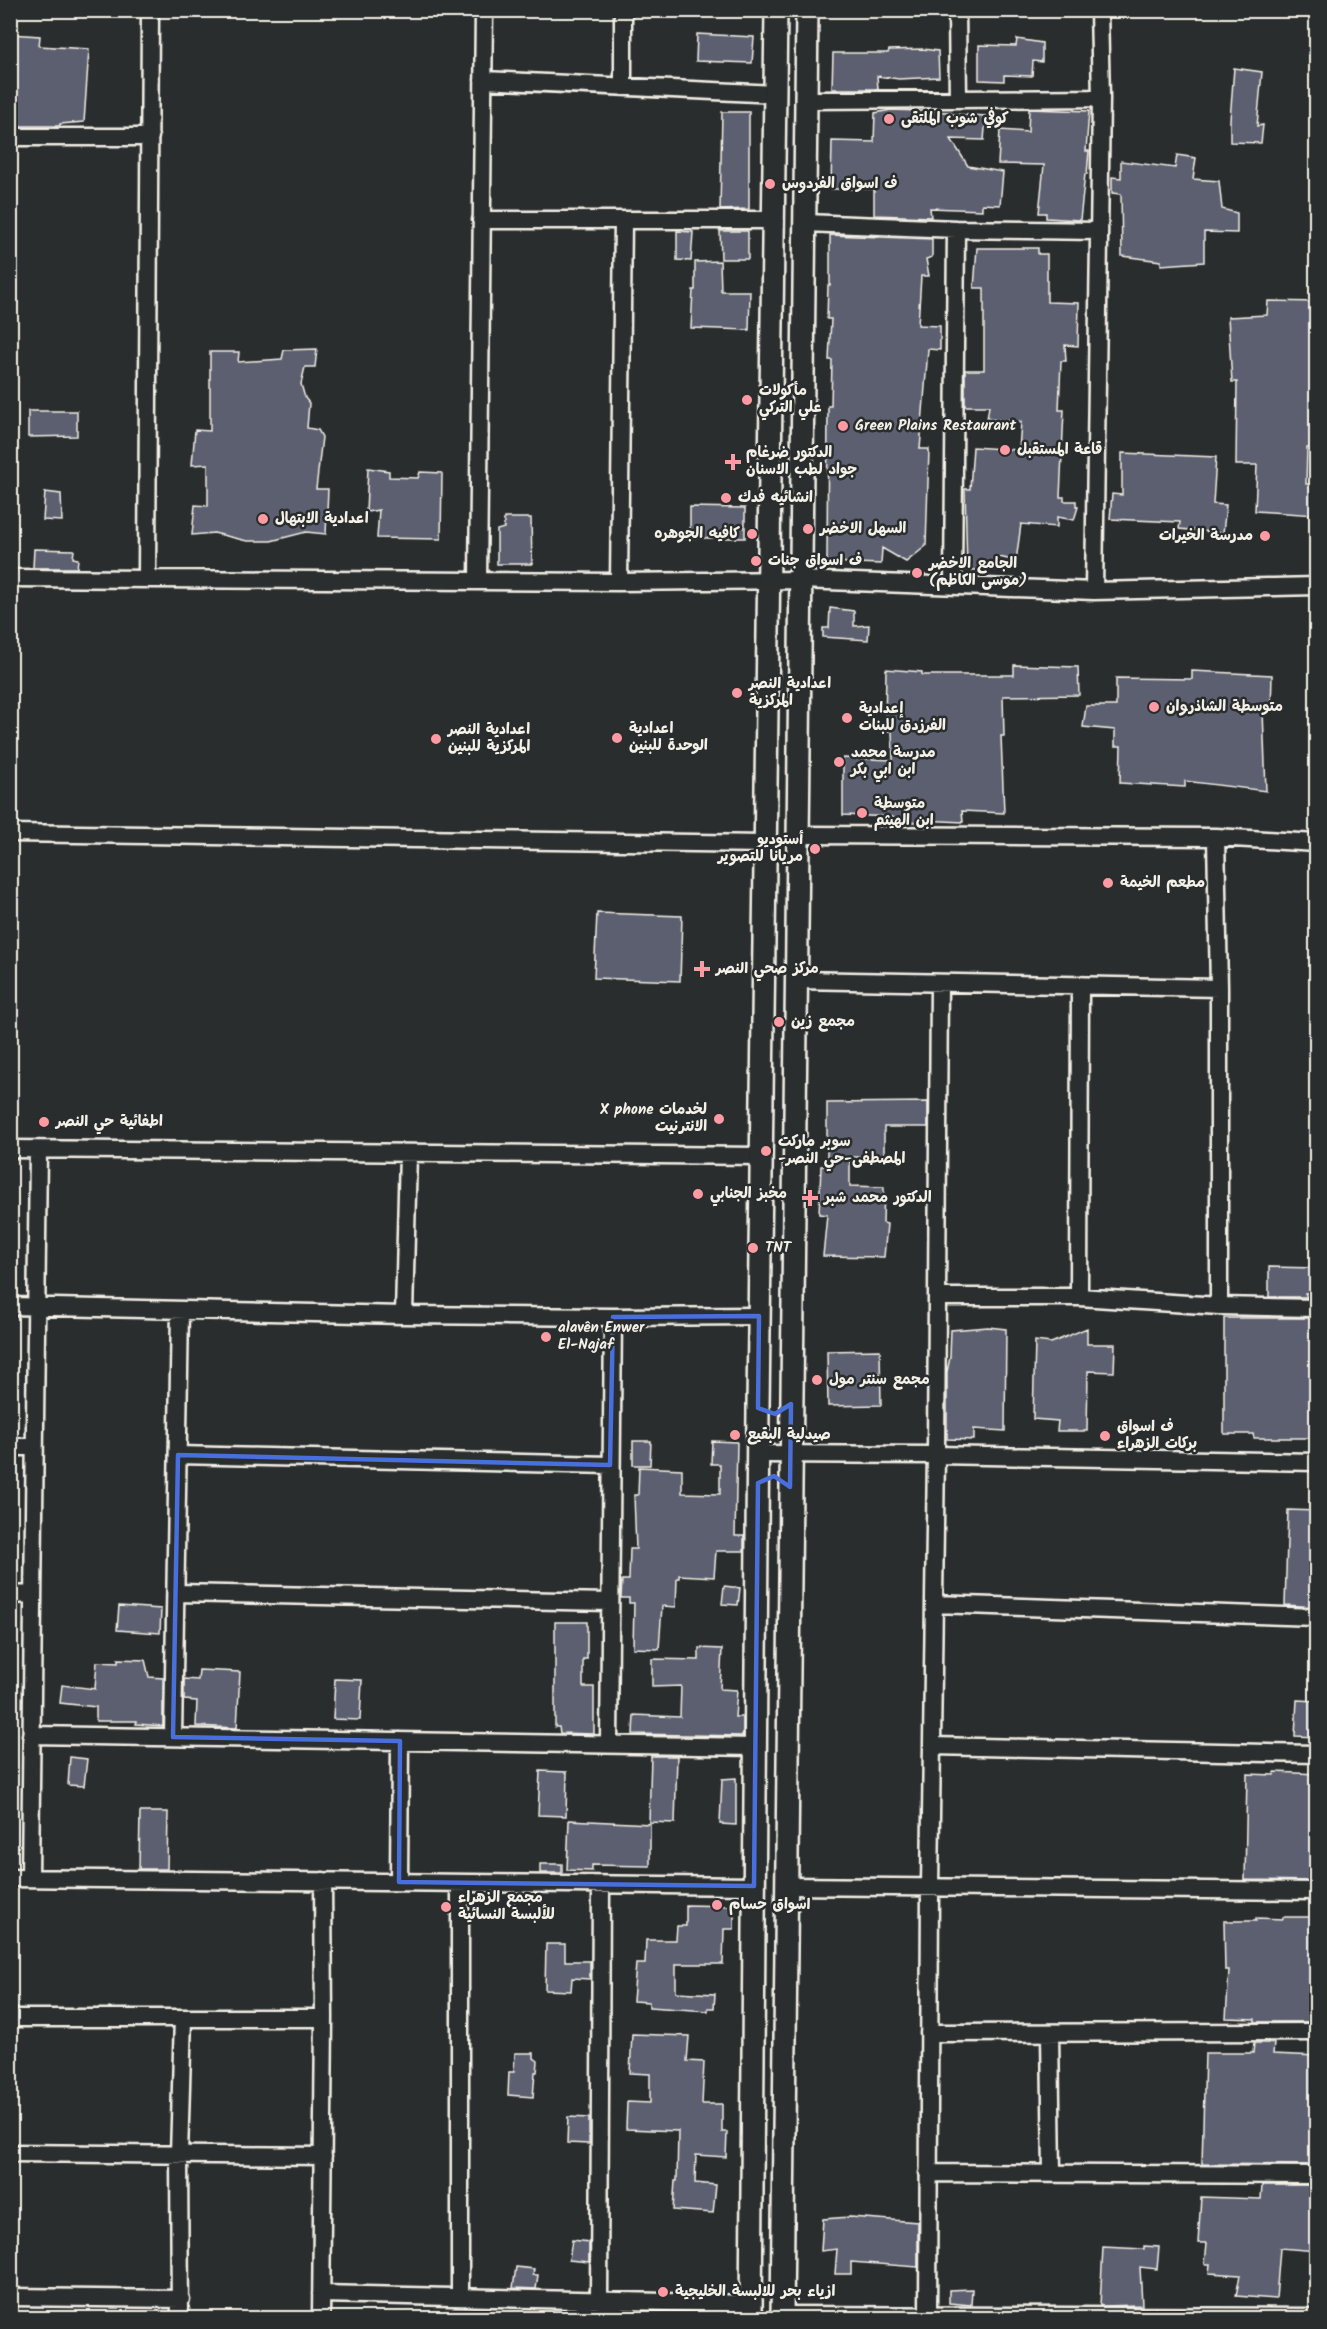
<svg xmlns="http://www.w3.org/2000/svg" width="1327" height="2329" viewBox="0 0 1327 2329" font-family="Kalam,'Playpen Sans Arabic',sans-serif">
<rect width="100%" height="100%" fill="#2a2d2e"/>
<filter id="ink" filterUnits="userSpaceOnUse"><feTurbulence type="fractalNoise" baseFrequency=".0167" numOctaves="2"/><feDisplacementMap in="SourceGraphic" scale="12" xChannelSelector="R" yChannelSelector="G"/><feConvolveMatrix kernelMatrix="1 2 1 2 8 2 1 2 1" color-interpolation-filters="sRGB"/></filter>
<g filter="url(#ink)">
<path fill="#5b5e70" stroke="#f4f1e8" stroke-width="1.5" d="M10 34 40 36 39 46 89 49 84 122 60 124V126H10Z
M697 34 754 37 752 63 696 61Z
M1017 39 1042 43V62L1033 61 1032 76 1004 75V81L979 80V45L1016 46Z
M923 49 938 51 939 77 899 79 877 76 878 89H832L833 53H888L889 50Z
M1234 68 1262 72 1257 126 1263 125 1261 143 1230 142V120Z
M1029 109 1089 111 1086 151H1089L1087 174H1085L1080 220 1046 218V213H1039L1044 165 998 164 1000 130 1028 132Z
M891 110 951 112V114L986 116 984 140 951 139 968 166 1003 172 1000 205 982 204V210L930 208 931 217 874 215V189H831L832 141 874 142 875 113Z
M722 112H749V209L720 210Z
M1177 155 1196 158 1193 179 1219 181 1222 209 1237 213V233L1204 232V262L1161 265V261L1122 256 1121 194 1112 193V177L1121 178V161L1175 168Z
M677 231 693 232 691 261 677 260Z
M720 231H748V259H721Z
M830 235 932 239V257L926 259 929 276H921L918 325 940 326V350L928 349 920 449H929L926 546 906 562 882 548 881 564 827 562 828 406H831L832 360H829L831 319H827L828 285H830Z
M977 248H1038V254H1047V302L1079 303 1078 346 1065 345 1066 361H1061L1059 410H1064L1060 497H1064V501H1076V506L1078 507 1074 520 1057 517V527L1021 524 1016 561 995 556 996 570H967L965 489H970L973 447 1019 450 1021 422 987 419 989 406H965V370H984V288H974Z
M720 261 721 291H750L749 330 691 328 693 290H695V262Z
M1268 301 1317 302V448H1307L1306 484H1317V515L1255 511 1257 465H1236L1237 382H1232L1228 317 1267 315Z
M317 349 315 367H305L301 384 305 398 309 403 307 428 318 430 322 437 316 489H328L326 534 306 532 271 541H247L214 533 192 535 195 505 208 506V464L192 465 195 430 210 431V352H239L238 362 282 359 284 350Z
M28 411H77V436L28 437Z
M1122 453 1216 457 1213 504 1226 505 1223 533 1179 529 1180 522 1110 519 1112 494 1122 495Z
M368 468 389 471V477L418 478 420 472 442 473 441 539 377 538 379 510 366 512Z
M45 492 61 494 62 521 43 520Z
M690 507 745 508V538H690Z
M504 518H531L532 564H497V530L504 528Z
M34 549 74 550 73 558 78 559 77 568H33Z
M830 608 854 611V626L869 625 868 640 823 637V628H829Z
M1014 665 1078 667 1079 695 1003 696 1004 736H1001L1004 813 962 811 963 822 922 820V822H893V817L843 815V758L893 760 892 731H885L886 669 922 672V675H1014Z
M1192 671 1272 675 1271 711H1263L1266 791 1185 781V787L1120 783 1121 746H1115V730L1083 727 1086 706H1116V678L1192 679Z
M597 913 682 916 680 981 594 978Z
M928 1102V1127H884V1157H850V1186L884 1187 883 1223 887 1224 884 1257 823 1256 827 1215 819 1214 821 1166H827V1103Z
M1269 1267 1317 1268V1293H1305L1307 1297H1269Z
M1224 1318H1313L1317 1329V1438H1254L1253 1434H1224Z
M988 1327 1006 1329 1005 1431 974 1429V1440L947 1439V1372L950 1357 951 1330Z
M1087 1328V1344H1115L1114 1372 1088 1371 1087 1431H1057L1058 1421 1033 1419 1035 1341 1051 1343Z
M880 1350 881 1405 828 1406 827 1351Z
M633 1441H651L650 1465H633Z
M712 1441 737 1442 735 1536H744V1551H716L714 1577 679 1575V1578H677L676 1607 662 1606 659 1649 633 1648 634 1603H629V1598H621L622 1580H629L630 1549H636L634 1495H638L639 1467 682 1469V1493L720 1494V1464H711Z
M1288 1510 1317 1511V1607L1285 1605Z
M724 1586 740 1588 738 1605 722 1604Z
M119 1606 161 1609 160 1633 117 1630Z
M555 1622H587V1659H583V1687H594V1734L560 1733 559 1727H555Z
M699 1648 722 1649 720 1689 737 1690 735 1717H743V1736L633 1734 634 1715 680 1717 681 1686 652 1687V1659L699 1660Z
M118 1659 145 1660 149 1677 163 1678V1726L136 1724 137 1721H96V1707L60 1703 62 1685 95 1689 97 1662 118 1663Z
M199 1670 240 1672 237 1728 196 1726 197 1701 184 1700V1679L198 1680Z
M335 1679 362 1680 360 1720 333 1719Z
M1297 1700 1317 1701V1737L1295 1736Z
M651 1756H677L675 1823 649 1822Z
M70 1757 87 1759 84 1786 68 1785Z
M540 1771 567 1772 566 1816 538 1815Z
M1275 1772 1317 1774V1881L1245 1880 1247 1774 1274 1775Z
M736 1778V1825L720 1824 722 1779Z
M140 1812H168L167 1869H139Z
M569 1820 650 1824V1866L592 1865V1871L567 1870Z
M540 1864H562V1873H540Z
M686 1905 734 1906V1929H724L723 1964H676V1992L715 1994 714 2008H708V2011L649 2007V2002L633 2001 636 1964H645L646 1940H676L677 1926H686Z
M1283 1917H1317V2022H1255V2019L1226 2018 1229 1970H1225L1224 1921H1256V1918L1283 1919Z
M546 1944H565V1961H590V1979L572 1978 571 1991 545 1990Z
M632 2034 689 2036 687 2061 704 2062 702 2104H722V2132H727L726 2157 696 2155 695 2183 716 2185 713 2213 673 2210 675 2181H677L678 2131 626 2129 627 2102 650 2103V2074L630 2073Z
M1254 2043H1274L1273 2054 1317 2056V2165L1202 2164 1205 2053H1253Z
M515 2053H534V2058L538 2061 537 2072H535L533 2097 508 2095 509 2072H514Z
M568 2117 589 2118V2144L567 2143Z
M1262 2185H1317V2251L1280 2248 1276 2299 1236 2296 1240 2275 1209 2273 1210 2264H1205L1207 2243H1198L1201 2197 1261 2199Z
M850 2217 918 2222V2267L851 2262V2274H835L837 2249 821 2251 823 2219Z
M572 2240 589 2242V2262L569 2260Z
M1144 2246 1159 2247 1157 2269 1140 2267 1142 2305 1100 2306 1103 2247 1144 2249Z
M516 2267 534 2269 533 2275H538L536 2289 513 2288Z
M972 2289 971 2305 949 2303V2290Z"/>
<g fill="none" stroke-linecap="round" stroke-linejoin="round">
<g stroke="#f4f1e8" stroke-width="21">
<path id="minor" d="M623 10V87
M957 10 958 99
M483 80 775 94
M807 100 1101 98
M10 137H150
M481 220H773
M805 223 956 229 1098 231
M10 578 619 582 801 580 1094 591 1316 586
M147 579 150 10
M478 581 484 10
M619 582 623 220
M953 585 956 229
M1094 591 1101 98 1099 10
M10 833 765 844
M798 835 1216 837 1316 843
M1216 837 1219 988V1306
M796 980 1219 988
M10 1149 761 1156
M937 1297H1079L1219 1306 1316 1308
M1079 1297 1080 985
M10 1306 404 1315 613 1317 759 1316
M404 1315 408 1153
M10 1447H34
M758 1454 936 1455 1316 1462
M178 1455 610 1465
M176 1593 609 1602
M10 1595 33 1594
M934 1604 1316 1617
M31 1735 755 1747
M173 1737 180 1310
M609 1744 613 1317
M932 1746 1316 1754
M10 1878 754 1886
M30 1878 38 1150
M399 1882 400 1741
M460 1883V2297
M786 1886 1316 1891
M10 2018H324
M929 2033 1316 2032
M1050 2033 1052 2173
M10 2153 323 2156
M928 2173 1316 2175
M321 2294 751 2304
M10 2297 181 2299
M599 2301 601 1885
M782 2315 1316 2317
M928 2316 930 1887 936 1455 939 983
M180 2318 179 2155 183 2018
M321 2318 324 2018 323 1881"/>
</g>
<g stroke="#f4f1e8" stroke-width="26">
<path id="tertiary" d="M751 2318 758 1407 776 10
M782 2318 807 10"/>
</g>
<use href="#minor" stroke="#2a2d2e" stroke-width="16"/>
<use href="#tertiary" stroke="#2a2d2e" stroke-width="21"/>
</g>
</g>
<path fill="none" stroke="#486fdb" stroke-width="4.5" stroke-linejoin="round" d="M759 1316 758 1408 775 1414 791 1404 790 1487 774 1476 758 1483 754 1886 399 1882 400 1741 173 1737 178 1455 610 1465 613 1317Z"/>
<g fill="#ff9aa2" stroke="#2a2d2e" stroke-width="2">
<circle cx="889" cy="119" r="6"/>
<circle cx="770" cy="184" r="6"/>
<circle cx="747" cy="400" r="6"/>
<circle cx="843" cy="426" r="6"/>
<circle cx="1005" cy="450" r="6"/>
<path d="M730 453h6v6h6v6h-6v6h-6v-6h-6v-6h6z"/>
<circle cx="726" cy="498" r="6"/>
<circle cx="263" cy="519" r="6"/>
<circle cx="808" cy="529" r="6"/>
<circle cx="752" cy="534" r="6"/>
<circle cx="1265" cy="536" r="6"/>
<circle cx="756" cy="561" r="6"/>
<circle cx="917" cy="573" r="6"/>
<circle cx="737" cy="693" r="6"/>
<circle cx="1154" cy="707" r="6"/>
<circle cx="847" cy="718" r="6"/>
<circle cx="617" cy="738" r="6"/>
<circle cx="436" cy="739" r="6"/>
<circle cx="839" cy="762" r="6"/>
<circle cx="862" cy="813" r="6"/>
<circle cx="815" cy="849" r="6"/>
<circle cx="1108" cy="883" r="6"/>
<path d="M699 960h6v6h6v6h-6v6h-6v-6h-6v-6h6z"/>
<circle cx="779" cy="1022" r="6"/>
<circle cx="719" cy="1119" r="6"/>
<circle cx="44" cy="1122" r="6"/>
<circle cx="766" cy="1151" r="6"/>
<circle cx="698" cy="1194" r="6"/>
<path d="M807 1189h6v6h6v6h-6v6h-6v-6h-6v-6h6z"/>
<circle cx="753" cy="1248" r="6"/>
<circle cx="546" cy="1337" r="6"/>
<circle cx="817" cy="1380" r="6"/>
<circle cx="735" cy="1435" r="6"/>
<circle cx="1105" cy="1436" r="6"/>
<circle cx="717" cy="1905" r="6"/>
<circle cx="446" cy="1907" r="6"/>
<circle cx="663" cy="2292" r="6"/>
</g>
<g text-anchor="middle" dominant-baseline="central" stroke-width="5" stroke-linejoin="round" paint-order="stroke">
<g font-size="15" font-weight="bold" fill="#f4f1e8" stroke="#2a2d2e" text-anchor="start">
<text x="901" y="119">كوفي شوب الملتقى</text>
<text x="782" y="184">ف اسواق الفردوس</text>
<text x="759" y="391">مأكولات<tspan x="759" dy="17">علي التركي</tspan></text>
<text x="855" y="426">Green Plains Restaurant</text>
<text x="1017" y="450">قاعة المستقبل</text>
<text x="746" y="453">الدكتور ضرغام<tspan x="746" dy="17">جواد لطب الاسنان</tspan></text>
<text x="738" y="498">انشائيه فدك</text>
<text x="275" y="519">اعدادية الابتهال</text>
<text x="820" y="529">السهل الاخضر</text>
<text x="740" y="534" text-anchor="end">كافيه الجوهره</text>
<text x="1253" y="536" text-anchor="end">مدرسة الخيرات</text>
<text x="768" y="561">ف اسواق جنات</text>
<text x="929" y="564">الجامع الاخضر<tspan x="929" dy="17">(موسى الكاظم)</tspan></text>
<text x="749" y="684">اعدادية النصر<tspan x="749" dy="17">المركزية</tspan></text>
<text x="1166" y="707">متوسطة الشاذروان</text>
<text x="859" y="709">إعدادية<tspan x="859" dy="17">الفرزدق للبنات</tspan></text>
<text x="629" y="729">اعدادية<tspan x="629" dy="17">الوحدة للبنين</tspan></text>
<text x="448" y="730">اعدادية النصر<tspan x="448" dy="17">المركزية للبنين</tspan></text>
<text x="851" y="753">مدرسة محمد<tspan x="851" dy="17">ابن ابي بكر</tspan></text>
<text x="874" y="804">متوسطة<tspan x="874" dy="17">ابن الهيثم</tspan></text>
<text x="803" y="840" text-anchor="end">أستوديو<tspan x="803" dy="17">مريانا للتصوير</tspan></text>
<text x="1120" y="883">مطعم الخيمة</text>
<text x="716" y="969">مركز صحي النصر</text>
<text x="791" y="1022">مجمع زين</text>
<text x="707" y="1110" text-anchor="end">X phone لخدمات<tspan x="707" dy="17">الانترنيت</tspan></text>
<text x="56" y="1122">اطفائية حي النصر</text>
<text x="778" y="1142">سوبر ماركت<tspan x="778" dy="17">-المصطفى-حي النصر</tspan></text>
<text x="710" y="1194">مخبز الجنابي</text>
<text x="824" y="1198">الدكتور محمد شبر</text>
<text x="765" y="1248">TNT</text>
<text x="558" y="1328">alavên Enwer<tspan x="558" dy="17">El-Najaf</tspan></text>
<text x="829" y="1380">مجمع سنتر مول</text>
<text x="1117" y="1427">ف اسواق<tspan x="1117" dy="17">بركات الزهراء</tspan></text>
<text x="747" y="1435">صيدلية البقيع</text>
<text x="458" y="1898">مجمع الزهراء<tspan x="458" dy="17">للألبسة النسائية</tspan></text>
<text x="729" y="1905">اسواق حسام</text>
<text x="675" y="2292">ازياء بحر للالبسة الخليجية</text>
</g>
</g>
<rect width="1327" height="2329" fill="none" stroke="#2a2d2e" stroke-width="36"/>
<rect x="18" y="18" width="1291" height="2293" fill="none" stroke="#f4f1e8" stroke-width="2" filter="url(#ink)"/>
</svg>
